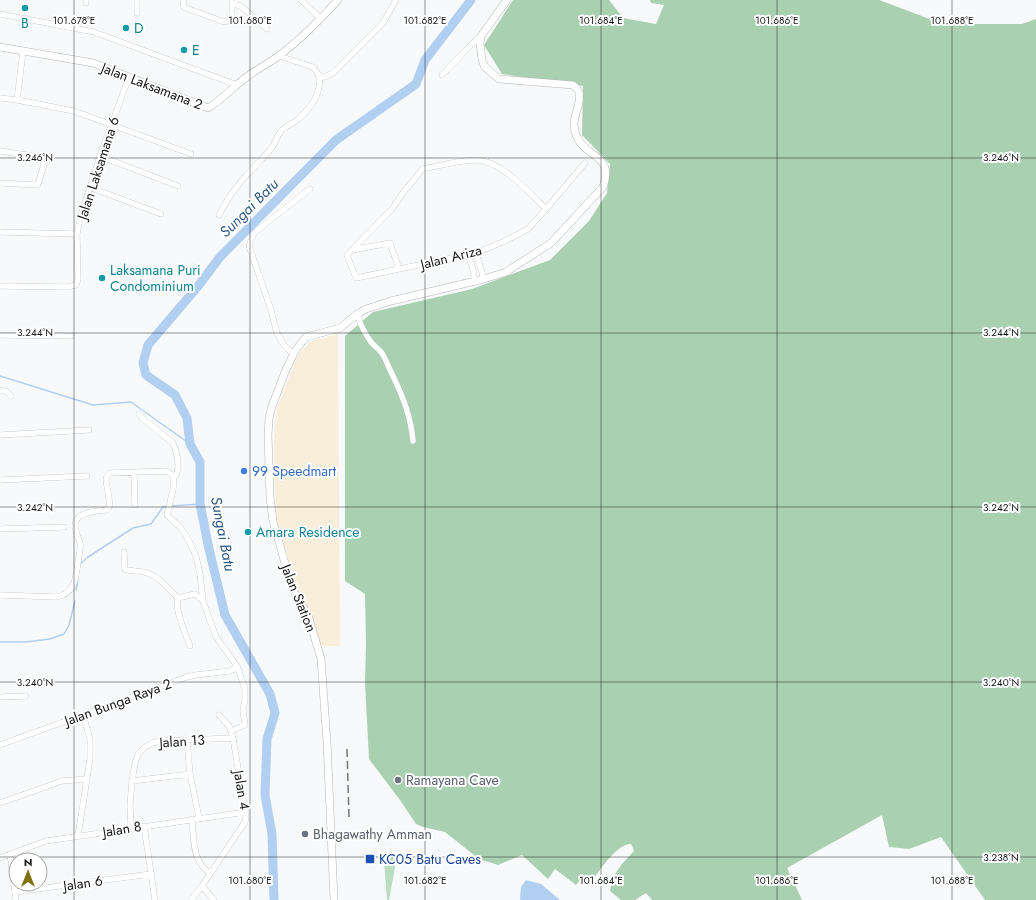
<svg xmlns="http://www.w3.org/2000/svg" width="1036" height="900" viewBox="0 0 1036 900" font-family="Jost,sans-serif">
<rect width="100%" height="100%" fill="#f8f9fa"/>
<path fill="#f8eed9" d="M338 334 340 646H320L298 588 277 522 275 493 274 439 277 408 297 357 309 342Z"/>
<path fill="#b9dec1" d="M390 854 393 855 395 857 396 862 389 900H387L384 861 387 856Z"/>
<path fill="#aad0b2" d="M513 0H609L623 18 656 24 664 5 651 3 650 0H879L943 24H1022L1036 19V900H985L941 837 909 849 889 847 882 815 787 868 802 900H652L646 893 635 900H621L610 891 613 877 622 864 633 852 634 850 631 844C615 844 598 874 588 886L580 880 576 885 555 869 548 879 522 855 498 865 479 859 445 832 423 827 416 824 400 800 369 759 365 683 366 644 365 594 345 581V336L373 312 472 289 550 260 589 221 607 193 610 164 582 135 583 86 502 74 484 45Z"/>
<path fill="#b0cff1" d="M526 880 541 884 560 900H520L521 887Z"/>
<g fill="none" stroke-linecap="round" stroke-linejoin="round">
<path stroke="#b0cff1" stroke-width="1.5" d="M0 376 93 405 131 402 190 444
M172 506 200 504
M80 564 88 557 133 528 151 524 163 507 168 506
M76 590 78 580
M0 642H25L50 639 64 634 69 625 75 601"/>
<path stroke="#b0cff1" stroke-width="9" d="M274 900 272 834 265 795 267 739 275 713 270 694 225 615 209 549 200 504V462L190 444 187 418 175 395 146 375 143 363 148 345 199 285 220 257 336 140 416 84 425 60 471 0"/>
<g stroke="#b5b6b7" stroke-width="6">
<path id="minor" d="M86 0V3
M137 0V13
M183 0 184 7 186 8 224 22 230 20 232 16V0
M301 0 321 19
M232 3 242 7 267 29
M0 14 94 32 237 85
M279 56 313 67 320 77H325L333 73 383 23 396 0
M442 75 470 46 481 36
M0 98 17 100 74 111 191 154
M17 100 23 51
M0 151 46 158 38 184 37 185 0 183
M100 156 178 186
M89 187 161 214
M219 215C226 201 235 188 245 177 253 168 262 159 270 150 275 145 276 137 281 131 285 127 291 124 296 121 310 109 320 97 320 77
M0 232 77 234
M352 250 392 209 405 190 414 180 422 169C440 166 459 160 477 160 501 161 530 193 546 209
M476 253 484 279
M468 255 473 270 475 282
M399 269 390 243 352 250 347 255 356 278 476 253 505 241 528 229 546 209 585 163
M0 286 67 287 76 285 78 280 77 234 81 215 100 156 129 77
M357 314C360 323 365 334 371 342 374 346 379 349 382 353 386 360 389 368 393 376 403 397 411 417 413 441
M0 335 71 336
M294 353 289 350 284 345 277 333 270 307 249 246 253 235 260 228 310 189
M0 390 7 392 11 396
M139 414 142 418 172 442C176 448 180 465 177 472 177 475 176 475 174 477
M0 435 89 430
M134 473 135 505
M0 480 87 476
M0 529 64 527
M124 552 125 569C131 572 138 570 144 572 158 575 168 588 178 598L195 594 203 601
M0 595 56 597C75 594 76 578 78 562 79 556 81 549 80 543 78 536 72 526 77 519 81 512 98 511 106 510L108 508 110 505 106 480 107 476 110 473 166 471 171 474 174 477 173 490 167 515 181 528 189 541 196 556 200 574 203 601 207 612 216 637 237 666 245 689V700L243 710 245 725 231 731
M178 598C174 609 186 635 190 646
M0 697 26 696
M187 741 190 774 199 818
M0 745 187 677 196 675 230 671 234 669 237 666
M132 781 190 774
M0 803 62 781 86 779
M192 819C193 831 193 851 199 861 201 867 206 870 210 873
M144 826 155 900
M131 828 130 806 132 781 135 763 138 754 144 748 152 743 162 741 233 738
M78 836 90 759V739L83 715
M10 854 16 900
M0 858 46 841 246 812
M202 886 214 900
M15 892 151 874
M191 900 202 886 245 822 246 817 233 738 229 726 219 715"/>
</g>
<g stroke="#b5b6b7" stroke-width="8">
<path id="tertiary" d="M0 47 93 63 208 108C222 100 231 89 244 79 255 70 268 64 280 55 301 39 320 20 338 0
M334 900 327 742 321 659 308 615 295 594 286 567 273 521 270 497 268 435 269 419 271 409 285 372 294 353 301 343 306 337 340 328 357 314 366 309 391 301 484 279 506 272 551 243 603 187C615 155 586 158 577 137 568 119 583 106 579 92 578 89 575 87 573 85L499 79 485 67 482 60 480 43 481 36 507 0"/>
</g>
<use href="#minor" stroke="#fff" stroke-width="5.5"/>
<use href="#tertiary" stroke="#fff" stroke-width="7"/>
<path stroke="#747576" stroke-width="1.5" stroke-dasharray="8 4" stroke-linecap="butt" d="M347 749 349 817"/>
</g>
<path fill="none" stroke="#141515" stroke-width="1" stroke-opacity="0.45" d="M74 0V900M250 0V900M425 0V900M601 0V900M777 0V900M952 0V900M0 158H1036M0 333H1036M0 507H1036M0 682H1036M0 857H1036"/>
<g fill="#0f9aa8" stroke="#fff" stroke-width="1.5">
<circle cx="25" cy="8" r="4"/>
<circle cx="126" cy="28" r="4"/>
<circle cx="184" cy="50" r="4"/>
<circle cx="102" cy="278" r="4"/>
<circle cx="248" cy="532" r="4"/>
</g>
<circle fill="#3f7fe0" stroke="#fff" stroke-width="1.5" cx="244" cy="471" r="4"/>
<g fill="#6b7280" stroke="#fff" stroke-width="1.5">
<circle cx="398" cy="780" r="4"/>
<circle cx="305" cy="834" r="4"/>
</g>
<rect fill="#1a4fb4" stroke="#fff" stroke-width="1.5" x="365" y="854" width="10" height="10" rx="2"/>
<g text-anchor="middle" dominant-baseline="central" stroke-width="4" stroke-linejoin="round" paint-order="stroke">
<g font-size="14" fill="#0d838f" stroke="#fff" text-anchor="start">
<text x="25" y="23" text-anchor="middle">B</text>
<text x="134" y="28">D</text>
<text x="192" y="50">E</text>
<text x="110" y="270">Laksamana Puri<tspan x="110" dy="16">Condominium</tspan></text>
<text x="256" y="532">Amara Residence</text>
</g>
<g font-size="14" fill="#141515" stroke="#fff">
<text transform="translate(152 86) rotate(21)">Jalan Laksamana 2</text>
<text transform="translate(98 168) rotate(-72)">Jalan Laksamana 6</text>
<text transform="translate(451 257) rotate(-14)">Jalan Ariza</text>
<text transform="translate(299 598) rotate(68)">Jalan Station</text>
<text transform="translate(118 702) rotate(-20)">Jalan Bunga Raya 2</text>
<text transform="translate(182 741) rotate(-4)">Jalan 13</text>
<text transform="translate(242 790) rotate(80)">Jalan 4</text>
<text transform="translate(122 829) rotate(-9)">Jalan 8</text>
<text transform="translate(83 883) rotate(-8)">Jalan 6</text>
</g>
<g font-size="14" fill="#366cbe" stroke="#fff" text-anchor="start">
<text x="252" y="471">99 Speedmart</text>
</g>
<g font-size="14" fill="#5b616d" stroke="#fff" text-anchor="start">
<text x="406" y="780">Ramayana Cave</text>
<text x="313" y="834">Bhagawathy Amman</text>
</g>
<g font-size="14" fill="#164399" stroke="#fff" text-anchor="start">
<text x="379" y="859">KC05 Batu Caves</text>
</g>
<g font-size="15" font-style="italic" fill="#2d5986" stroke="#fff">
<text transform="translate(249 208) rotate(-45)">Sungai Batu</text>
<text transform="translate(223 534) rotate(79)">Sungai Batu</text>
</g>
</g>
<g font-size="10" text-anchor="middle" fill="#141515" stroke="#fff" stroke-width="4" stroke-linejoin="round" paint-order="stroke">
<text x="74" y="24">101.678°E</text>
<text x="250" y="24">101.680°E</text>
<text x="425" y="24">101.682°E</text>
<text x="601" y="24">101.684°E</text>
<text x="777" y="24">101.686°E</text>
<text x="952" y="24">101.688°E</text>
<text x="35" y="161">3.246°N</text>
<text x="1001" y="161">3.246°N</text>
<text x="35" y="336">3.244°N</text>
<text x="1001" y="336">3.244°N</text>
<text x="35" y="511">3.242°N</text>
<text x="1001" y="511">3.242°N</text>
<text x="35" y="686">3.240°N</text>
<text x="1001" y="686">3.240°N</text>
<text x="1001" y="861">3.238°N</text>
<text x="250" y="884">101.680°E</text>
<text x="425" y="884">101.682°E</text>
<text x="601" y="884">101.684°E</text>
<text x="777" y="884">101.686°E</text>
<text x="952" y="884">101.688°E</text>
</g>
<g transform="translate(28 872)"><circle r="19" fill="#ffffff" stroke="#a1a1a1"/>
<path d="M0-3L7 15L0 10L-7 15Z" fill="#7f7111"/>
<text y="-6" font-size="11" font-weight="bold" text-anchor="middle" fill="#141515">N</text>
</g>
</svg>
